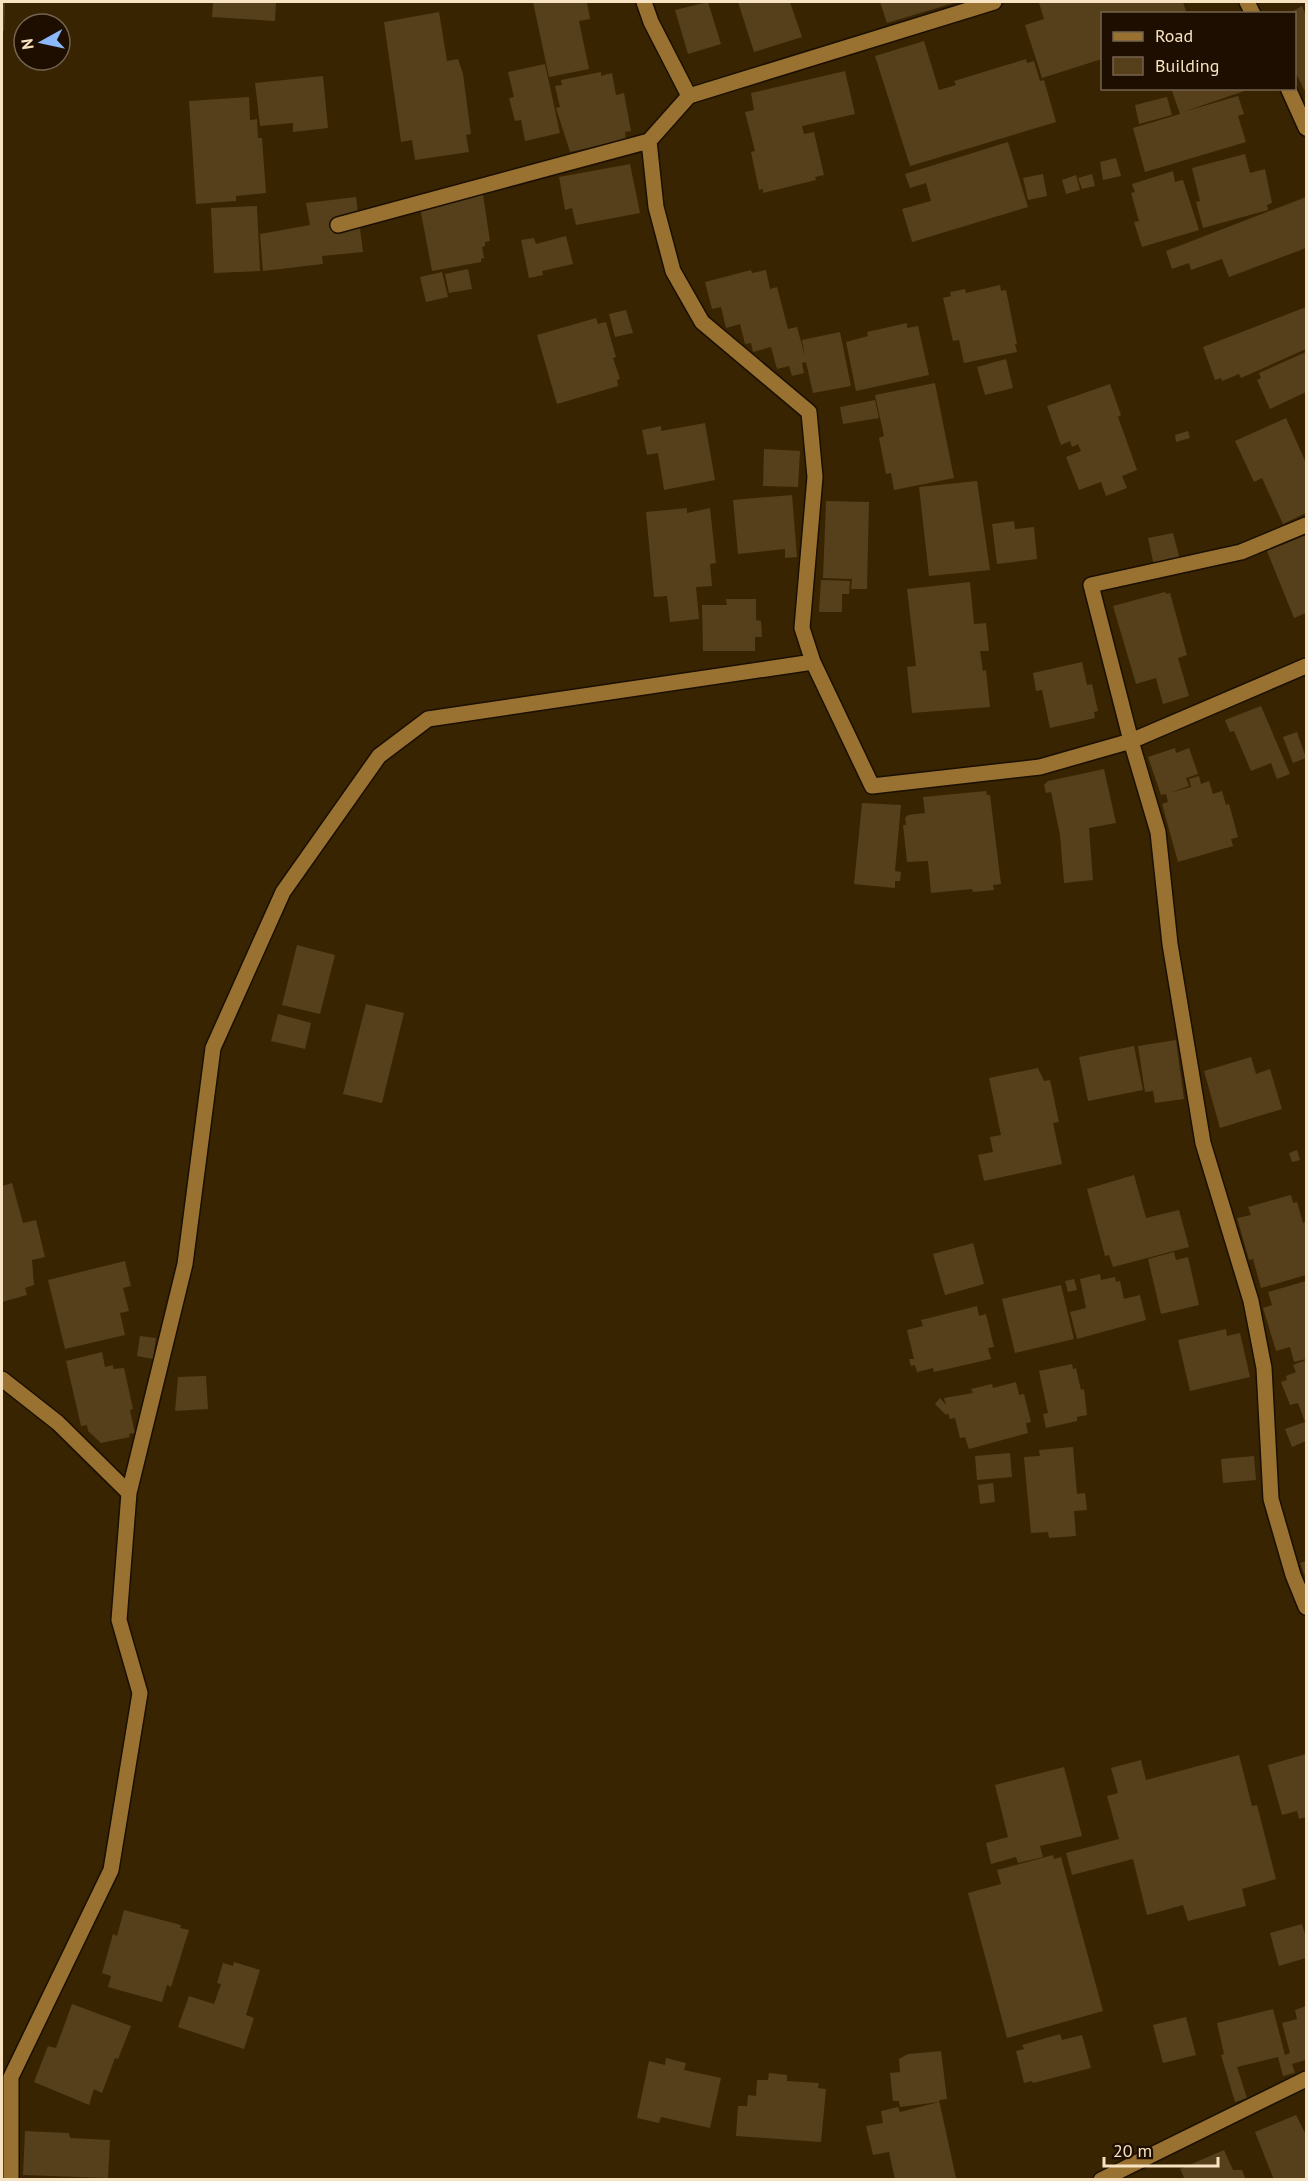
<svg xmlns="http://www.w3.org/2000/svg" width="1308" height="2181" viewBox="0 0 1308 2181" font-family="'PT Sans',sans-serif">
<rect width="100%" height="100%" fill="#382401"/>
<path fill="#56401b" d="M2 2H5L4 31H2Z
M213 2H276L275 21 212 17Z
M533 2H587L590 19 579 21 589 69 549 77Z
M708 2 721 44 688 54 675 10Z
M738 2H790L802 37 754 52Z
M880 2H957L887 23Z
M1045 2H1183L1187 14H1102V59L1042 78 1025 25 1044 19 1039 3Z
M1302 6 1306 15V89L1304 90 1294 69V14H1288Z
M439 12 447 61 458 59 463 74 471 134 466 135 469 152 415 160 412 140 401 142 384 22Z
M924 41 939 90 956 85 954 81 1026 59 1027 63 1034 61 1040 81 1044 80 1056 122 910 166 875 56Z
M545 64 560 133 525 141 521 120 515 121 509 98 514 97 508 72Z
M845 71 855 114 802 126 804 134 814 132 824 175 815 177 816 180 763 193V189L759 190 751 152 755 151 745 112 754 110 751 93Z
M601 72V76L612 73 616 95 624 93 631 131 625 132 626 140 570 152 556 108 560 107 555 86 562 85 561 80Z
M323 76 328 128 293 132V123L260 126 255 83Z
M1171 88H1253L1183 112 1238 96 1244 114 1238 116 1246 142 1145 172 1133 128 1180 114Z
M249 97 250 120 257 119 258 138H262L266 193 236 196V201L196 204 189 101Z
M1167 97 1172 115 1139 124 1135 105Z
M1008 142 1028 207 912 242 902 209 931 201 926 183 910 188 905 174Z
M1245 154 1250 173 1265 169 1272 203 1267 205 1268 210 1203 228 1196 202 1200 201 1192 168Z
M1116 158 1121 176 1103 180 1100 162Z
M630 164 640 213 576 225 572 208 565 210 559 177Z
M1173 171 1175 182 1183 180 1199 230 1142 247 1134 222 1139 221 1131 193 1135 192 1132 184Z
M1043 174 1047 196 1028 200 1023 178Z
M1092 174 1095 186 1082 189 1078 178Z
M1076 175 1080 190 1066 194 1062 180Z
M482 188 490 241 485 242V246L482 247 484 258 481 259V262L432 271 419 202Z
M356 197 363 252 322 256 323 264 263 271 260 234 310 225 306 203Z
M1306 197V248L1229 277 1222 259 1191 270 1189 263 1172 269 1166 251Z
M257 206 260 271 214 273 211 208Z
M566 236 573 264 542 271 543 275 529 278 521 240 534 238 536 244Z
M468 269 472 289 449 293 445 274Z
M751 270 752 273 766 270 770 289 777 287 788 329 797 327 805 356 802 340 840 332 851 386 813 393 806 362 802 363 804 373 792 376 789 366 777 369 771 347 753 352 751 343 745 344 740 324 726 328 721 307 712 309 705 282Z
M442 272 448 297 426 302 420 277Z
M1000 285 1001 291 1006 290 1017 344H1015L1017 352 964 363 959 340 953 341 943 298 951 296 950 292 965 289 966 293Z
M1306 307V349L1241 378 1239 374 1222 381 1221 378 1215 380 1203 347Z
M626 310 633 333 615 337 609 314Z
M596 318 598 324 606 322 616 357 613 358 620 379 617 380 618 386 557 404 537 335Z
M907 323V328L918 326 929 375 856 391 846 342 868 336 867 332Z
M1306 352V392L1270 409 1257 380 1261 378 1259 373Z
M1006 359 1013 388 985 395 977 367Z
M935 383 954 478 894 490 891 473 886 474 879 438 884 436 875 395Z
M1110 384 1121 415 1118 417 1137 470 1122 476 1127 488 1106 496 1101 482 1079 490 1066 457 1081 451 1078 444 1072 447 1070 441 1061 445 1047 406Z
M875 400 879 418 843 424 840 407Z
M1286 418 1306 463V513L1283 524 1262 478 1254 482 1235 441Z
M705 423 715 480 664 490 658 453 647 455 642 430 661 426V431Z
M1188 431 1190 438 1176 442 1175 435Z
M764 449 800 451 798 487 763 486Z
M977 481 990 570 929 576 919 487Z
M792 495 797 557 785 558V549L738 554 733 500Z
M826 501 869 502 867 589H851L852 579 823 578Z
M687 508V513L710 508 716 563 710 564 712 586 696 587 699 619 670 622 667 596 654 597 646 512Z
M1014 521 1015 529 1034 527 1037 559 997 564 992 524Z
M1173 533 1180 560 1154 566 1148 538Z
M1306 535V613L1294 618 1267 551Z
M821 580 850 581 849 594H842V612H819Z
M970 582 974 624 986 623 989 651H980L983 671 986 670 990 707 912 713 907 667 916 666 907 589Z
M1165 592 1166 594 1170 593 1187 655 1178 658 1189 696 1163 704 1156 678 1136 684 1113 606Z
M726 599H756V620L761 621 762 637H755V651H703L702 605H727Z
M1082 662 1087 685 1092 684 1098 711 1094 712 1095 718 1050 728 1042 690 1036 691 1033 673Z
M1261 706 1290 774 1277 779 1271 763 1251 771 1234 731 1230 732 1225 720Z
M1297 732 1306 758 1293 763 1283 737Z
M1175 748 1176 753 1189 748 1198 774 1186 778 1189 786 1169 793 1191 787 1189 779 1199 776 1201 784 1209 781 1213 794 1222 791 1226 805 1229 804 1238 837 1231 839 1233 846 1178 862 1162 804 1168 802 1166 794 1161 795 1148 757Z
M1104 769 1116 823 1089 828 1093 880 1064 883 1060 835 1051 792 1046 793 1044 785 1048 781Z
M986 791 987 795H990L1001 884 993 885 994 890 973 892 972 889 931 893 928 861 907 862 903 825H906L905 818 908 815 925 813 923 797Z
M862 803 901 805 895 871 901 872 900 881H895V888L854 884Z
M297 945 335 955 320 1014 282 1005Z
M366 1004 404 1013 382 1103 343 1094Z
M278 1014 311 1023 305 1049 271 1041Z
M1176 1040 1184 1099 1155 1103 1153 1091 1145 1092 1138 1046Z
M1134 1046 1143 1090 1088 1101 1079 1057Z
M1251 1057 1256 1074 1270 1069 1282 1109 1220 1128 1204 1071Z
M1038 1068 1044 1081 1050 1080 1059 1122 1053 1123 1062 1164 984 1181 978 1155 993 1152 990 1137 1001 1135 989 1078Z
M1297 1150 1300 1160 1292 1162 1289 1153Z
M1134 1175 1146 1218 1179 1210 1189 1247 1113 1267 1109 1255 1105 1256 1087 1189Z
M12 1183 23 1223 36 1220 45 1257 32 1260 34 1285 25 1288 27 1295 2 1302V1186Z
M1291 1195 1293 1203 1297 1202 1303 1223 1306 1221V1275L1261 1288 1253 1259 1249 1260 1237 1218 1251 1215 1248 1207Z
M973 1243 984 1284 945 1295 933 1254Z
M1174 1252 1176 1260 1188 1257 1199 1305 1161 1314 1148 1259Z
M125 1261 131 1286 123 1288 129 1311 120 1313 125 1335 65 1349 48 1280Z
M1100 1274 1101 1280 1115 1277 1116 1282 1120 1281 1124 1299 1140 1295 1146 1320 1077 1339 1070 1312 1086 1308 1080 1279Z
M1074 1279 1077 1290 1068 1292 1065 1281Z
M1306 1281V1359L1294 1362 1290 1347 1276 1351 1263 1308 1272 1305 1268 1292Z
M1061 1285 1074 1339 1015 1353 1002 1299Z
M977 1306 979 1316 986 1314 994 1347 988 1348 991 1359 934 1372 933 1368 917 1372 915 1365 911 1366 909 1359H914L907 1330 923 1326 921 1320Z
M1226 1329 1227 1336 1240 1333 1250 1377 1190 1391 1178 1340Z
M140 1336 156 1338 153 1359 137 1356Z
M102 1352 105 1367 113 1365V1369L124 1368 133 1409 130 1410 135 1433 129 1434 130 1437 101 1443 88 1431 87 1425 81 1426 66 1361Z
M1306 1360V1441L1292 1447 1285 1429 1305 1422 1298 1403 1290 1405 1281 1382 1287 1380 1286 1376 1296 1372 1293 1365Z
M1072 1364 1073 1369 1076 1368 1081 1390 1084 1389 1087 1415 1077 1417V1421L1046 1428 1043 1414 1048 1413 1039 1371Z
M206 1376 208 1409 175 1411 178 1377Z
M1016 1382 1019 1395 1024 1394 1031 1422 1026 1423 1028 1433 969 1449 965 1437 960 1438 955 1418 950 1419 948 1413 946 1415 935 1404 940 1398 946 1405 944 1398 973 1393 971 1389 992 1384 993 1388Z
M1073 1447 1077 1494 1085 1493 1087 1510 1074 1511 1076 1536 1049 1538 1048 1532 1031 1533 1024 1457 1040 1456 1039 1450Z
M1010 1453 1012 1477 977 1480 975 1456Z
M1254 1456 1256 1480 1223 1483 1221 1459Z
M993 1483 995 1502 980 1504 978 1485Z
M1306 1561V1579L1300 1563Z
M1306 1754V1817L1299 1819 1297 1811 1282 1815 1268 1765Z
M1239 1755 1252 1806 1257 1805 1276 1879 1242 1889 1246 1906 1188 1921 1183 1905 1147 1915 1133 1859 1072 1875 1066 1853 1119 1839 1107 1796 1118 1793 1111 1768 1141 1760 1146 1780Z
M1064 1767 1082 1836 1040 1846 1043 1857 1018 1863 1016 1857 991 1864 986 1843 1008 1837 995 1785Z
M1053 1855 1054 1859 1061 1857 1103 2011 1007 2038 968 1893 1001 1884 997 1870Z
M124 1910 181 1925 180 1928 189 1930 171 1987 167 1985 162 2002 108 1987 111 1976 102 1973 113 1934 117 1936Z
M1302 1924 1306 1938V1958L1279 1966 1270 1933Z
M234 1962 260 1970 246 2015 254 2018 244 2049 178 2027 189 1996 214 2004 221 1984 217 1983 223 1963 233 1966Z
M72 2004 131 2026 118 2059 115 2058 102 2093 94 2089 89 2105 34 2082 48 2046 56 2048Z
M1306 2006V2060L1292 2064 1295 2073 1283 2076 1278 2057 1237 2067 1247 2098 1235 2102 1221 2055 1224 2054 1217 2023 1273 2009 1285 2055 1290 2053 1282 2023 1297 2019 1295 2010Z
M1186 2017 1196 2055 1163 2063 1153 2025Z
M1060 2034 1062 2040 1082 2035 1091 2068 1033 2083 1032 2081 1024 2083 1016 2051 1024 2049 1022 2045Z
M941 2051 947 2099 939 2100 956 2178 895 2180 889 2152 873 2155 866 2126 883 2123 881 2111 898 2107 900 2112 939 2102 900 2107 899 2101H893L890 2073 900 2072 899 2059 908 2054Z
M666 2058 686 2063 684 2070 721 2078 710 2128 661 2117 659 2123 637 2118 649 2061 665 2065Z
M769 2073 787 2075V2081L819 2083 818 2088 826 2089 821 2142 736 2136 738 2106H747L748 2095 756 2096 757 2080H768Z
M1296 2115 1306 2135V2180H1274L1255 2132Z
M25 2131 69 2133 70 2138 110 2140 108 2178 23 2175Z
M1224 2150 1233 2170H1242L1246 2180H1185L1180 2169Z"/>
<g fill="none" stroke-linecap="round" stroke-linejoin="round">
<g stroke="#1a0f00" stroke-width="18">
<path id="street" d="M644 2 651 22 689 96 994 2
M1247 2 1253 14
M1288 88 1306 128
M689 96 649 141 656 207 673 271 702 322 809 412 815 477 802 628 813 662 872 786 1040 767 1131 741 1306 666
M338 225 649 141
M1306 525 1241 552 1091 585 1131 741 1158 832 1170 944 1203 1143 1251 1301 1264 1368 1271 1499 1293 1575 1306 1607
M2 1379 58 1423 129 1493
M11 2180V2077L111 1870 140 1693 119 1620 129 1493 185 1264 213 1048 283 892 379 756 428 719 813 662
M1101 2180 1306 2079"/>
</g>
<use href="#street" stroke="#997231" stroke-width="15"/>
</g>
<rect width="1308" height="2181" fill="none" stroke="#f7e2c2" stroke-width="6"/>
<rect x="1101" y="12" width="195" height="78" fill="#1d0e00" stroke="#74634e" stroke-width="1.5"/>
<rect x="1113" y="32" width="30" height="9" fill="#997231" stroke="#74634e" stroke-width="1.5"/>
<text x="1155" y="42" font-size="18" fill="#f7e2c2">Road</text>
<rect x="1113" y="57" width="30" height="18" fill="#56401b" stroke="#74634e" stroke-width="1.5"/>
<text x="1155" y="72" font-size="18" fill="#f7e2c2">Building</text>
<g transform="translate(42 42) rotate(262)"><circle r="28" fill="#1d0e00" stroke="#74634e" stroke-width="1.5"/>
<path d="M0-4.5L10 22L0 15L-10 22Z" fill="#8bb9fc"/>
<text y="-9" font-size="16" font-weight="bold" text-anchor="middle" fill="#f7e2c2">N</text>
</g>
<path d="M1104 2157v9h114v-9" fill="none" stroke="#f7e2c2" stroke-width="3"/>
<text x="1113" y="2157" font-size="18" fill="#f7e2c2" stroke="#1d0e00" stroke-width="4.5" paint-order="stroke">20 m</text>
</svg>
